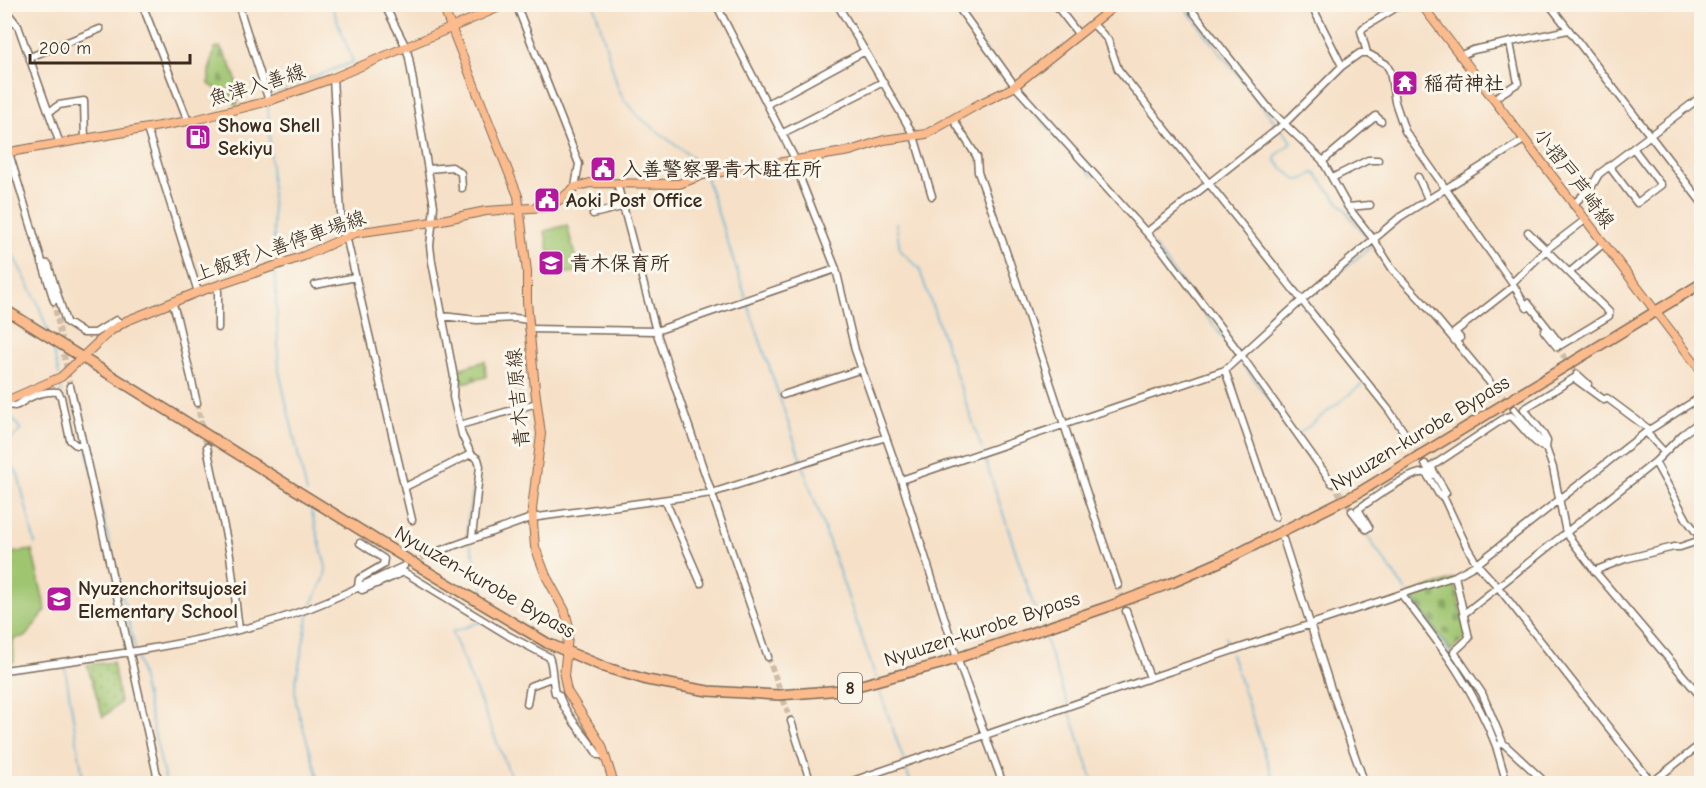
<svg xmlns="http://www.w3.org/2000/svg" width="1706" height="788" viewBox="0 0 1706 788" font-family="'Comic Neue','Klee One',sans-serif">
<defs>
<pattern id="grass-dots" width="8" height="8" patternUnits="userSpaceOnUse" patternTransform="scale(1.5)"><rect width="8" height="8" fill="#9fc56f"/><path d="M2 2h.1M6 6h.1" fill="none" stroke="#83a05b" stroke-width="1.8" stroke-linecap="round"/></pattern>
<pattern id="cemetery-stones" width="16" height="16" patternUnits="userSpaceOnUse" patternTransform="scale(1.5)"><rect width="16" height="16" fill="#9fc56f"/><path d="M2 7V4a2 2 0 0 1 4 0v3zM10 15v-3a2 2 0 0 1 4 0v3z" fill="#83a05b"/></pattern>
</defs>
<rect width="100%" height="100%" fill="#fbf7ec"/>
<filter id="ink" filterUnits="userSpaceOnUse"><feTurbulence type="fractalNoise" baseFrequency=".0167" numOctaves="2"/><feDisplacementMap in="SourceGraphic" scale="12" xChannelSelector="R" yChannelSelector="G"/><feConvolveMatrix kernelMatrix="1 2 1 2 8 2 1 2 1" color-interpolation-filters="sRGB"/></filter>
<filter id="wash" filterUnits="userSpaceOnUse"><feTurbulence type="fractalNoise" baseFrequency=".008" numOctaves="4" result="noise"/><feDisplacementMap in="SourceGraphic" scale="24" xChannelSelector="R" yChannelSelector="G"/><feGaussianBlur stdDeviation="1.35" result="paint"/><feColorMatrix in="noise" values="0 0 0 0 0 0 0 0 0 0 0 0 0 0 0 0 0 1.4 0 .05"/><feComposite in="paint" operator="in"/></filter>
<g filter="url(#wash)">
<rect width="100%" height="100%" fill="#f6e0c7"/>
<path fill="url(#grass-dots)" stroke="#6d7846" stroke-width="1.5" d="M113 662 120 703 103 717 87 665Z"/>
<path fill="url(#cemetery-stones)" stroke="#6d7846" stroke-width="1.5" d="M220 47C232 65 240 82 238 104L235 105 234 101 209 84V71L215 48Z
M485 361 486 377 463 383 462 378 456 380 455 370Z
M1454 579 1467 637 1451 651 1410 594Z"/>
<path fill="#9fc56f" stroke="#6d7846" stroke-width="1.5" d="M567 225 579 272 561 273 563 263 554 256H550L545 231Z
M32 550 46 610 26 636 13 639 14 662 5 664V554Z"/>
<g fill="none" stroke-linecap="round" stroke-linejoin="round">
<path stroke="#53add0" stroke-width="1.5" d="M594 4 618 88 625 101 639 117 691 157 704 173
M951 4 967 25
M1182 4 1278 126
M972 31 1011 86
M1014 90 1093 177
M269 94 353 62 331 4
M268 105 275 262
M1282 130 1292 142 1276 156 1275 160 1283 169 1297 180 1304 179 1313 173 1316 174 1370 241
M706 177 746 298
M896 223 900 250 919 268 982 449
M4 238 37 301 48 332
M1154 246 1236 355
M275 270 279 371 307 493
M1332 278 1372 246
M1306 300 1321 320
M747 302 802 463
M52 345 59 375
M1239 359 1284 420
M60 380 62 393
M1300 433 1365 382
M72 436 80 441
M4 446 21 430 5 408
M86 446 135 648
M1302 446 1340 498
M983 453 1040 625
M4 455 18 474 35 544
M803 467 876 678
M309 503 326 567 325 577 312 604
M1360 526 1406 591
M468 536C464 512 479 487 475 461
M469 541 483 582 482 600
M1409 595 1465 674
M309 612 295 686 296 704 320 784
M480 622 452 632 514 784
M1043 633 1068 705
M1225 636 1230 649
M136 653 166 784
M1231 654 1275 784
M65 668 84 784
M878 686 904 761
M1475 688 1484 705
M1069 709 1094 784
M1489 717 1498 741
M905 765 911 784"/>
<path stroke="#53add0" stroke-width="9" d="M1693 4 1702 18"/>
</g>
</g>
<g filter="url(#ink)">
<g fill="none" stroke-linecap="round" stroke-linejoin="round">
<path stroke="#d1bca5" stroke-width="6" stroke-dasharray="6 3" stroke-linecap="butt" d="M54 301 70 386
M1557 347 1577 374
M1496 390 1508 402
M197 403 207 447
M1411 442 1425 464
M1332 483 1352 511
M412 562 436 552
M1118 585 1126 611
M768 657 791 721"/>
<g stroke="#7c6a59" stroke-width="9">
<path id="minor" d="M142 4 188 121
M238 4 269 101
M384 4 406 47 409 58 434 206 430 246 432 262 454 377 453 397 462 435 471 454 405 487
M516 4 579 164 575 187
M716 4 796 161 802 183 836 269 855 350 901 480 957 658 1003 784
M837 4 865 51
M956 4 1015 86 1163 251 1241 355 1332 483
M1055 4 1079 35
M1187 4 1271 111 1322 160 1348 207 1374 240 1393 270 1422 301 1496 390
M1311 4 1342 66 1360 53H1367L1386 64 1390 71 1395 102 1405 131 1514 286
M1549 4 1702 203
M4 8 18 26 60 144
M1093 24 1108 40 1118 69 1388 409 1411 442
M1367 53 1361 31 1363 28 1402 4
M1459 56 1473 50 1568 30
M30 57 100 29
M333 78 341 214 412 520
M1493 99 1518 83 1510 43
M767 104 865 51 883 82
M49 112 59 105 84 101 85 140
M953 119 977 157 978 172C1028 309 1070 447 1118 585
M147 129 198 292
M783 133 883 82 914 136 932 196
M4 142 9 153 54 301
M1323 161 1376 116 1381 121
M1609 166 1637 203 1661 185 1633 148
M428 169 452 167 461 173 462 188
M1418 177 1428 199
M1332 178 1368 160H1378
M617 183 656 331 768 657
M1573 205 1592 186 1599 174 1702 96
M1348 207 1370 205
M593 214 622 207
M1147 232 1284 124 1342 66
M42 263 48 264 66 322 83 333H95L116 320 122 324
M1570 272 1603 244
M1513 282 1547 249 1585 220
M218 285V328
M315 285 356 277
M172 302 176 314 197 403
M1525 305 1528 303 1561 345 1609 316V312L1528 232
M442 316 477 320 515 318 529 320
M529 329 656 331 836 269
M1544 331 1557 347
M1455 341 1460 338 1455 332 1514 286 1527 308
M1225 370 1275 517
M1577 374 1588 384
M70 386 159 784
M783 395 862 369
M4 403C19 409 16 405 27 399 36 394 48 391 58 392L61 397 70 440 76 445H83
M1514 409 1546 448 1553 468 1566 533 1597 574 1702 698
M460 425 537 403
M1646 432 1664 452
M207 447 230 555 239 629
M471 454 478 459 480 466 472 537
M1655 462 1687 520 1702 540
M1425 464 1432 475
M901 480 1225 370 1302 300 1400 217 1524 140
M1442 494 1467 547 1477 564 1498 587 1653 784
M665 500 701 583
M1352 511 1366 529 1369 527 1358 509C1372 500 1411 470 1426 473L1440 496H1443L1446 493 1431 467 1506 417 1511 416C1522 425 1534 445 1546 448L1547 441 1542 432 1524 409 1574 378 1604 400 1607 398 1650 430
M1283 539 1331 689 1365 784
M360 543 384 559 383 565 359 579 358 587 362 590 404 572 509 636 549 657C553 666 552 682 555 693L559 695C566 717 586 735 598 755H605
M436 552 531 518 712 493 886 437
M1594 571 1625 559 1674 547H1680L1701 540
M1401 594C1438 642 1475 689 1496 746L1503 743 1482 693 1454 652 1469 638 1455 576
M1126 611 1150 678
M1465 613 1655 462 1683 434 1702 420
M4 670C92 658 180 647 265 623 313 610 359 587 404 566
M527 704 530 686 551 678
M791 721 811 784
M1503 743 1547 784
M1496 746 1507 784
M844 784 1150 678 1455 576 1477 564 1646 432 1702 396
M1650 784 1702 743"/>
</g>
<g stroke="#7c6a59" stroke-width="10">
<path id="major" d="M442 4 518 196 527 272V302L535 389 541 434 532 509 535 547 546 576 565 611 569 627 564 676 567 691 602 746 614 784
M1421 4 1702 372
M4 153 194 120 269 101 333 78 507 4
M4 402 61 377 109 332 126 321 198 292 304 256 355 233 432 222 486 211 546 207 561 199 575 187 590 183 679 184 703 175 850 151 884 140 926 134 979 104 1012 88 1117 4"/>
</g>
<g stroke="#7c6a59" stroke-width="12">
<path id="highway" d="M4 309 420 567 547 643 604 667 647 680 708 691 779 695 842 690 940 664 1107 607 1174 582 1231 557 1358 493 1702 283"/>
</g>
<use href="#minor" stroke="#fff" stroke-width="6"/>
<use href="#major" stroke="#fbbb8c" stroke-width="8"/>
<use href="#highway" stroke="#fbbb8c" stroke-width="9"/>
</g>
</g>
<defs>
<g id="temple-square" transform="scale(1.35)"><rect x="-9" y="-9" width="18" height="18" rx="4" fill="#b5179e" stroke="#fbf7ec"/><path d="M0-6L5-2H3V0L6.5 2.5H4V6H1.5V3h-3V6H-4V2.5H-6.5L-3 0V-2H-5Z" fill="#fff"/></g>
<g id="fuel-square" transform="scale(1.35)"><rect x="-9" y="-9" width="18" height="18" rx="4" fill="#b5179e" stroke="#fbf7ec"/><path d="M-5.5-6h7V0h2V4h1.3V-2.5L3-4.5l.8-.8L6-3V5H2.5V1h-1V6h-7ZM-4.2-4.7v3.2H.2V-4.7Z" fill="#fff"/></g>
<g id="civic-square" transform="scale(1.35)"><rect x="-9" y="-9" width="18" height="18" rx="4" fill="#b5179e" stroke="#fbf7ec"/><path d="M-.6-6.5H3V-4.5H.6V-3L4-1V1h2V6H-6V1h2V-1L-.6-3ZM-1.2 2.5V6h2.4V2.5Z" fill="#fff"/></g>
<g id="school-square" transform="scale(1.35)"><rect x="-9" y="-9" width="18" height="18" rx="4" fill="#b5179e" stroke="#fbf7ec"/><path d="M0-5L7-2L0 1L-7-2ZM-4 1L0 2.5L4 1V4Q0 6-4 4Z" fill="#fff"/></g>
</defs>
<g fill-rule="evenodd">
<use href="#temple-square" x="1405" y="83"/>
<use href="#fuel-square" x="198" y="137"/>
<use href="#civic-square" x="603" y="169"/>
<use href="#civic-square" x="547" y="200"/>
<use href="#school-square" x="551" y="263"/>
<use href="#school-square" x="59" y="599"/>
</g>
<g text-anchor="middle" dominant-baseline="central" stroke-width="6" stroke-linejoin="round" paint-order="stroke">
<rect fill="#fbf7ec" stroke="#75685c" stroke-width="1.5" x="838" y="673" width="24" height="30" rx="4.5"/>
<g font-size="18" font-weight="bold" fill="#3b2a1e">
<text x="850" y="688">8</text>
</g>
<g font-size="20" font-weight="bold" fill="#3b2a1e" stroke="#fbf7ec" text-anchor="start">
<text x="1424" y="83">稲荷神社</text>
<text x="218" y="125">Showa Shell<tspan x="218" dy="23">Sekiyu</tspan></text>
<text x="622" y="169">入善警察署青木駐在所</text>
<text x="566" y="200">Aoki Post Office</text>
<text x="570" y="263">青木保育所</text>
<text x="78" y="588">Nyuzenchoritsujosei<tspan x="78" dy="23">Elementary School</tspan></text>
</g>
<g font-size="20" fill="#3b2a1e" stroke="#fbf7ec">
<text transform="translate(257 85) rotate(-17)">魚津入善線</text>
<text transform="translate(1574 178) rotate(53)">小摺戸芦崎線</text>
<text transform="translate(280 246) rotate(-19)">上飯野入善停車場線</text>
<text transform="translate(518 398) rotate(-95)">青木吉原線</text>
<text transform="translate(1420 433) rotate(-31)">Nyuuzen-kurobe Bypass</text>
<text transform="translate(485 582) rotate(30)">Nyuuzen-kurobe Bypass</text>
<text transform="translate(982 629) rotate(-18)">Nyuuzen-kurobe Bypass</text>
</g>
</g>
<rect width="1706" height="788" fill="none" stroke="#fbf7ec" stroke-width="24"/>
<path d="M30 54v9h160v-9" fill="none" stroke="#3b2a1e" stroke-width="3"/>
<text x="39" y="54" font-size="18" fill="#3b2a1e" stroke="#fbf7ec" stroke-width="4.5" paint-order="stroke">200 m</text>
</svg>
